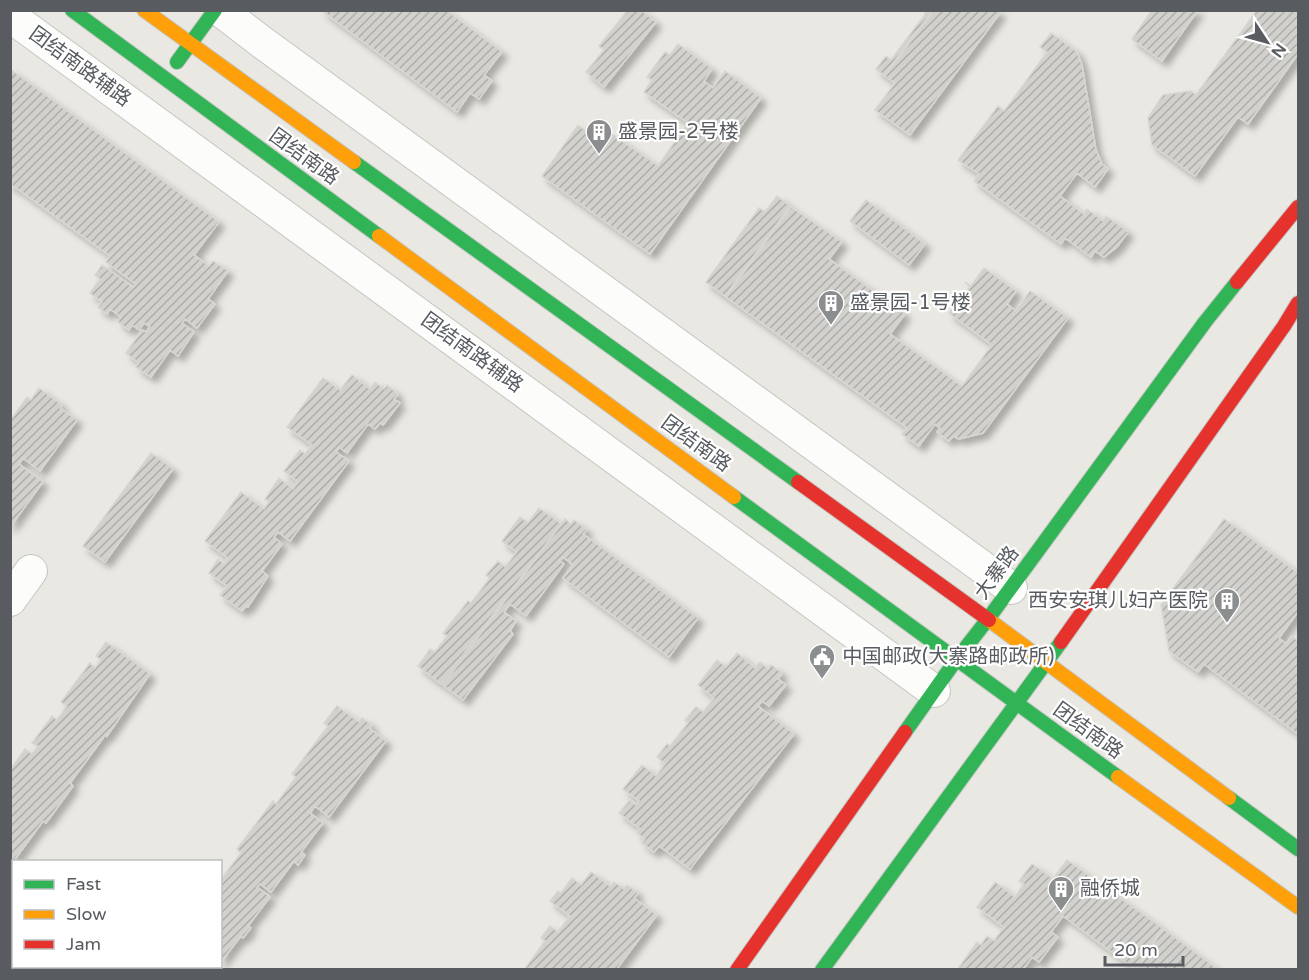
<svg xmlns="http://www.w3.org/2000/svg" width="1309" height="980" viewBox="0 0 1309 980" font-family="'Varela Round','Noto Sans SC',sans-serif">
<defs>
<pattern id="building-hatch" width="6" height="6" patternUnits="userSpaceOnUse" patternTransform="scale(1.5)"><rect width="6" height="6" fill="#d2d1cd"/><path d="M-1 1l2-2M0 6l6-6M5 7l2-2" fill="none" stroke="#adadaa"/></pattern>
<filter id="shadow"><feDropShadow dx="5.5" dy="5.5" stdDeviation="3" flood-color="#0004"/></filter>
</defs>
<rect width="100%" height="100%" fill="#e9e8e2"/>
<path fill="url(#building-hatch)" stroke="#d8d6d1" stroke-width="1.5" filter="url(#shadow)" d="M321 10H446L502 52 484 75 492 81 479 99 470 93 457 112Z
M628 10H641L656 22 604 87 586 72 604 50 599 46Z
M922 10H933L884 75 876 69 886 56 891 60 926 13Z
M934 10H943L947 13 949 10H997L1000 13 910 135 875 110 895 83 885 76Z
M1152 10H1198L1162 61 1132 39Z
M1257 10H1298V54L1248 124 1238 117 1195 176 1152 145 1148 118 1163 95 1191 91 1196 95Z
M1051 33 1077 52 1082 65 1096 150 1102 164 1108 169 1095 187 1077 173 1060 196 1084 214 1087 209 1103 221 1106 216 1128 232 1117 247 1104 257 1095 251 1091 257 1065 238 1061 244 974 181 979 174 958 160 998 106 1004 111 1011 102 1047 52 1040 47Z
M678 44 712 69 704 81 713 88 725 71 761 98 650 254 542 176 578 125 604 145 612 134 658 166 688 123 644 92 652 80 647 77 665 52 670 55Z
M10 69 219 222 194 255 209 266 213 261 228 271 208 299 215 304 197 328 185 319 182 323 194 332 178 356 170 350 151 377 136 367 139 363 126 353 142 330 146 332 150 327 144 323 139 330 132 325 129 330 118 322 121 317 110 309 107 314 98 307 102 302 90 293 100 279 95 275 102 265 133 287 136 284 106 262 110 256 12 185 10 187Z
M777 196 790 206 725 296 706 282 759 208 765 212Z
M866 200 925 244 909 265 850 221Z
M791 207 842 242 829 259 905 314 890 334 962 386 992 345 949 313 970 287 965 282 971 286 984 268 1016 291 1007 304 1016 311 1030 291 1068 318 983 433 959 439 953 436 949 441 937 432 940 428 935 424 919 446 902 434 907 428 726 297Z
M352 375 370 389 375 382 384 389 387 385 398 394 394 399 400 403 383 425 380 423 375 429 368 424 347 453 339 447 336 452 349 461 290 541 278 532 274 537 282 544 262 571 268 576 248 607 246 606 242 611 220 595 227 586 209 573 218 559 224 564 228 558 205 541 241 492 264 509 269 502 265 499 279 478 293 489 298 482 284 471 300 450 305 454 312 445 287 427 323 378 340 390Z
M39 388 62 405 60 408 77 420 40 471 23 458 19 464 43 482 10 527V421L27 397 31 400Z
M151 453 173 469 105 562 83 546Z
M539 508 561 524 441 684 418 666 430 649 435 652 447 636 443 633 468 601 471 603 490 578 486 575 498 561 505 567 517 552 502 541 520 517 528 523Z
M565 519 571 524 574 520 587 530 583 534 698 618 669 657 563 578 573 565 563 557 560 561 564 564 526 616 510 604 504 612 516 621 510 631 513 634 463 700 443 685Z
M1224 519 1298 573V612L1279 638 1286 644 1292 636 1298 641V734L1204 664 1198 672 1169 651 1161 605Z
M106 642 150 674 107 736 106 734 70 783 73 786 46 823 43 821 10 866V770L25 749 32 754 38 746 32 743 52 716 57 720 67 706 61 702 90 663 95 668 101 660 96 656Z
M737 653 755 668 760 662 768 669 771 665 782 673 778 679 786 685 769 706 762 701 758 706 794 734 690 869 659 846 654 852 642 843 645 839 637 833 640 829 619 813 630 800 636 805 639 801 623 789 642 765 656 776 665 764 657 757 667 744 670 746 688 723 685 720 696 707 703 712 714 698 698 685 717 660 726 667Z
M337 706 359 722 362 718 372 725 369 728 386 741 329 817 315 806 310 813 323 823 301 852 305 855 298 865 294 861 271 892 260 884 257 887 270 897 248 926 251 928 243 938 241 936 220 963V877L222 878 241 853 237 849 273 801 276 804 296 777 292 774 328 726 324 723Z
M1067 860 1162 928 1136 970 1063 916 1051 932 1058 937 1039 962 1032 957 1023 970H957L977 942 981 945 987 936 994 941 1004 927 977 907 995 882 1015 897 1024 884 1019 881 1032 864 1053 879Z
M591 872 611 887 614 882 624 889 627 885 638 893 634 898 657 915 616 970H524L545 941 541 938 550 926 558 932 570 916 550 901 558 891 561 893 572 878 581 885Z
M1163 929 1219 970H1137Z"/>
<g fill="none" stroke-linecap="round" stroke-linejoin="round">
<g stroke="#c5c5c3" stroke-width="34">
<path id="street" d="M220 10 263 43 1011 588
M10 16 934 691
M10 600 31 571"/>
</g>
<g stroke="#c5c6c4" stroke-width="16">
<path id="fast" d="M72 10 379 236
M177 62 215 10
M354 162 798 482
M734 497 1118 777
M905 732 956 660 988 619 1205 322 1237 282
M1229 798 1298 849
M822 970 1061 642"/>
</g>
<g stroke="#c5c6c4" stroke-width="16">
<path id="slow" d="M144 10 354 162
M379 236 734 497
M989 620 1229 798
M1118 777 1298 907"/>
</g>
<g stroke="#c5c6c4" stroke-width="16">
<path id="jam" d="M1237 282 1298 207
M798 482 989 620
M1061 642 1284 326 1298 303
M737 970 905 732"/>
</g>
<use href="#street" stroke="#fcfcfb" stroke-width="32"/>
<use href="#fast" stroke="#30b455" stroke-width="14"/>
<use href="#slow" stroke="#ff9f0a" stroke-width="14"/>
<use href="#jam" stroke="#e5322d" stroke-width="14"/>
</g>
<defs>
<g id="building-pin" transform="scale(1.35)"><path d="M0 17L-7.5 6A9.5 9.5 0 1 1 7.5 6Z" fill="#8b8d8e" stroke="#fff"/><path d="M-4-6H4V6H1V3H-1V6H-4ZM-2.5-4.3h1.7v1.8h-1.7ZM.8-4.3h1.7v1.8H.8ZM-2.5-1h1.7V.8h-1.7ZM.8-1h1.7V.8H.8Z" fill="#fff"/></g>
<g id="civic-pin" transform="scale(1.35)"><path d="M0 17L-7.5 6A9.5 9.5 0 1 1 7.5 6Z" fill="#8b8d8e" stroke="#fff"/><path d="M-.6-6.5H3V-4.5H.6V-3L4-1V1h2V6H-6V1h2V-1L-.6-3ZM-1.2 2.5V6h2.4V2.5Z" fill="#fff"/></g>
</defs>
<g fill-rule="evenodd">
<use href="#building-pin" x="599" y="132"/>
<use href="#building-pin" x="831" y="303"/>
<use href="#building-pin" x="1227" y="601"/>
<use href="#civic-pin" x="822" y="657"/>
<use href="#building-pin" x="1061" y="889"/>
</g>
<g text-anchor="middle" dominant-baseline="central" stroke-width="4.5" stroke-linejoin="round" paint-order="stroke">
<g font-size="20" fill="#585c61" stroke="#fff">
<text transform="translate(80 67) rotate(36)">团结南路辅路</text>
<text transform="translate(304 157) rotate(36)">团结南路</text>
<text transform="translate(472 353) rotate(36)">团结南路辅路</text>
<text transform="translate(696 444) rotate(36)">团结南路</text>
<text transform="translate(997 573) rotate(-54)">大寨路</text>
<text transform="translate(1088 731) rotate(36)">团结南路</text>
</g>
<g font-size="20" fill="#585c61" stroke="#fff" text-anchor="start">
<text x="618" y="132">盛景园-2号楼</text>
<text x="850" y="303">盛景园-1号楼</text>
<text x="1208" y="601" text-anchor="end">西安安琪儿妇产医院</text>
<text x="842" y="657">中国邮政(大寨路邮政所)</text>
<text x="1080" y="889">融侨城</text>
</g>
</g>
<rect width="1309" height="980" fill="none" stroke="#585c61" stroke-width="24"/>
<rect x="12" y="860" width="210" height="108" fill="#ffffff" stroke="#bcbec0" stroke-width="1.5"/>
<rect x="24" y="880" width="30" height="9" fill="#30b455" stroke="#bcbec0" stroke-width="1.5"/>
<text x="66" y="890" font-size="18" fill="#585c61">Fast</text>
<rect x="24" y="910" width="30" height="9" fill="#ff9f0a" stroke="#bcbec0" stroke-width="1.5"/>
<text x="66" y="920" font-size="18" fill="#585c61">Slow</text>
<rect x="24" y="940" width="30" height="9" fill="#e5322d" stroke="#bcbec0" stroke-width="1.5"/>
<text x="66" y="950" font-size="18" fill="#585c61">Jam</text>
<g transform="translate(1267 42) rotate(126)" stroke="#ffffff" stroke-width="4.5" paint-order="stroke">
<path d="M0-4.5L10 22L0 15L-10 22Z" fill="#585c61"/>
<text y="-9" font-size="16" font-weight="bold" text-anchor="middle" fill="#585c61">N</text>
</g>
<path d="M1105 956v9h78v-9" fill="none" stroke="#585c61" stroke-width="3"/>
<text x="1114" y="956" font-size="18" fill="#585c61" stroke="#ffffff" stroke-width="4.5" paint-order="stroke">20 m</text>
</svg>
